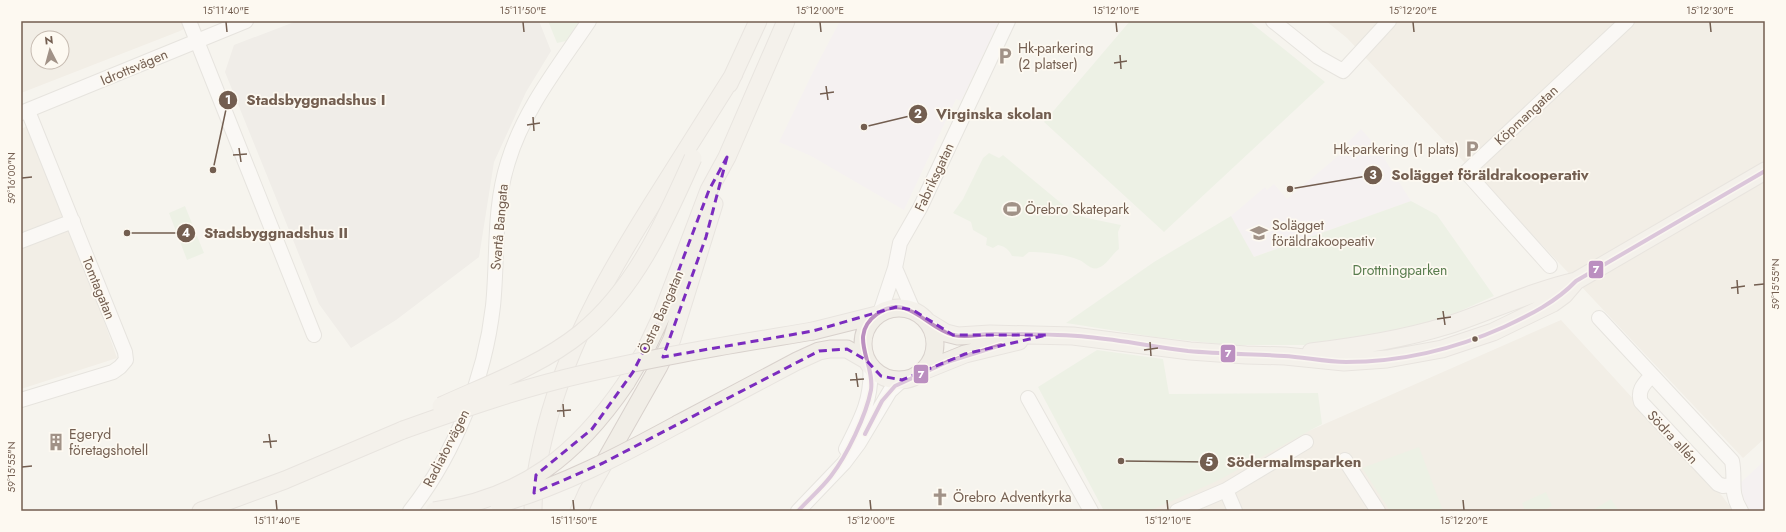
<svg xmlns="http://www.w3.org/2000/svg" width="1786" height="532" viewBox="0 0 1786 532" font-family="Jost,sans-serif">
<rect width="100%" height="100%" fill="#f6f4ee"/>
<path fill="#ede6db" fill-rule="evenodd" d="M21 21H199L180 31 21 93ZM38 38H62V62H38Z
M1326 21H1765V438L1743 458 1347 38Z
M27 126 98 304 117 358 21 389V129Z
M1561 320 1723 497 1733 511H1127Z"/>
<path fill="#e8e4df" d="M297 21H539L551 51 526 92 494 162 479 257 396 320 351 348 319 304 225 72 234 45Z"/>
<path fill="#f4edf3" d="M840 21H999L961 101 956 99 904 210 811 156 779 142 813 72Z
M1361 129 1377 147 1411 201 1253 257 1231 216 1265 187 1267 190 1274 184 1287 199 1350 146 1347 143Z
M1765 460V511H1747L1736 487Z"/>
<path fill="#e3edda" d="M548 21H580L566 41 557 43Z
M1130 21H1249L1325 82 1164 232 1044 122Z
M989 153 999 158 1003 155 1073 213 1087 218 1121 225 1118 232 1119 249C1112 254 1107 265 1098 268 1091 271 1085 262 1079 260 1065 254 1044 252 1029 252L1023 257 1012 256C1008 249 1006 247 998 245L993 248 986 245 987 238 973 230 971 222 953 213 963 199 983 158Z
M1411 201 1437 215 1494 296 1415 331 1319 345H1229L1155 337 1066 323 1154 262 1231 216 1254 257Z
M185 206 204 253 187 260 169 213Z
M1097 350 1163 359 1169 394 1318 393 1322 424 1217 481 1149 511H1104L1038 387Z
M1419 447 1443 511H1390L1362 468Z
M1546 492 1552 506 1542 511H1525L1522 503Z
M1611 499 1619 511H1591Z"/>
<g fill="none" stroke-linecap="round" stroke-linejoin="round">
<g stroke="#d4d0cb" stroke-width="16">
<path id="minor" d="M189 21 314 335
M1273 21 1318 57 1343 71 1389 21
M21 113 246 21
M21 241 73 221
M1550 266 1466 172 1627 21
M895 268 913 310
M880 313 895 268 900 243 920 208 1008 21
M1599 318 1732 461C1736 480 1729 492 1741 511
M1652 375C1644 384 1637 390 1641 402L1718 484 1723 486 1732 485
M1028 398 1091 511
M21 400 113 372 120 367 126 360 125 352 28 111
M846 449C860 421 873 399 870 366
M1345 460 1378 511
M1226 490 1235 511
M410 511C455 454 485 377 493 306 498 257 493 209 508 162 524 109 559 66 589 21
M798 511 844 463 859 443 890 391 902 380
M1177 511 1226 490 1306 442"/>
</g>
<g stroke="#d8d1cc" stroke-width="19">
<path id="major" d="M729 84 758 21
M863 344a36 36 0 1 1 72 0a36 36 0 1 1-72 0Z
M928 322 946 333 958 336 990 334 1073 336 1190 351 1246 355 1285 356 1344 362 1387 359 1442 349 1493 332 1553 303 1564 295 1576 281
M813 331 877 315
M1311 352C1358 346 1404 339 1449 325 1491 311 1532 291 1576 281L1765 171
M923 371 965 354 1019 341
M626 383 645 351 661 317 709 190 727 157 786 21
M678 424 797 361 819 351 830 349H847L866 360
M201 511 285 480 403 430
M533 511C533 483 539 455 546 428 569 338 617 259 666 182 689 146 711 110 734 74
M579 511 587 493 659 366 672 339 714 204"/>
</g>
<use href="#minor" stroke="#fefdfc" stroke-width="14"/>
<use href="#major" stroke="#f1eee7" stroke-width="17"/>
<g stroke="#d8d1cc" stroke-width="19" stroke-linecap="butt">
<path id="major-bridge" d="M441 406C489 384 540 366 581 333 636 288 665 221 693 158
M403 430C462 409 522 388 583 374 659 356 736 344 813 331
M499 504C562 486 621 455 678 424
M434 511C523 498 577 455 626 383"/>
</g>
<use href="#major-bridge" stroke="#f1eee7" stroke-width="17"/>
<g stroke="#fdf9f1" stroke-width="7">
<path id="bus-1" d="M865 434 882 401 895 386 947 362 1001 345
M798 511C809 499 821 489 831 476 847 455 866 416 871 390 875 362 847 336 877 314 908 292 927 329 954 335 967 338 980 334 992 334 1024 334 1057 334 1088 337 1122 340 1155 347 1188 351 1220 354 1252 354 1284 356 1304 357 1325 362 1346 362 1400 362 1455 349 1504 327 1530 315 1556 302 1576 281L1765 171"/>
</g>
<use href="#bus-1" stroke="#bb8fc0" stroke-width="4"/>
</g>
<path d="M0 0H1786V532H0ZM727 157 706 237 663 357 813 331 896 307 913 310 953 335H1047L965 354 902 380 881 376 866 360 847 349 819 351 603 463 534 493 536 475 592 429 633 372 661 317 709 190Z" fill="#f6f4ee" fill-opacity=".55" fill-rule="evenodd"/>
<path fill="none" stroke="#7b2cbf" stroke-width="3" stroke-dasharray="8 5" stroke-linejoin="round" d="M727 157 706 237 663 357 813 331 896 307 913 310 953 335H1047L965 354 902 380 881 376 866 360 847 349 819 351 603 463 534 493 536 475 592 429 633 372 661 317 709 190Z"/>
<path fill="none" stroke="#735e50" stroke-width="1.5" d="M226 22 227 32M523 22 524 32M820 22 821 32M1116 22 1117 32M1413 22 1414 32M1710 22 1711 32M1120 55 1121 69M1114 63 1127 61M826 86 828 100M820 94 834 92M533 117 534 131M527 125 540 123M239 148 241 162M233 155 247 154M22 178 32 177M1737 280 1738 294M1754 285 1764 284M1731 288 1745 286M1443 311 1445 325M1437 319 1451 317M1150 342 1151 356M1144 350 1158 348M856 373 858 387M850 380 864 379M563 404 564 417M557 411 571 410M269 434 271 448M263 442 277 441M22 467 32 466M276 500 277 510M573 500 574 510M870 500 871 510M1167 500 1168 510M1463 500 1464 510"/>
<defs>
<g id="parking-bare" transform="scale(1.38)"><path d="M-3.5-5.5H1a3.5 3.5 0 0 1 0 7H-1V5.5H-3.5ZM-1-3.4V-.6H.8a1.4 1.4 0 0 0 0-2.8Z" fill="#a19287" stroke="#fdf9f1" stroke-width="2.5" paint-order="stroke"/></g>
<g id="stadium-bare" transform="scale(1.38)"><path d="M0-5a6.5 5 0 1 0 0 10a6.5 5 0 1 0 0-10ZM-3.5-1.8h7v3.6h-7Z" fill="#a19287" stroke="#fdf9f1" stroke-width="2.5" paint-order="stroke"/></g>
<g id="school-bare" transform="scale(1.38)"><path d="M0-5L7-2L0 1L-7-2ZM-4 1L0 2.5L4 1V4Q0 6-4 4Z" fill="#a19287" stroke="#fdf9f1" stroke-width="2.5" paint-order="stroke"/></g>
<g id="building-bare" transform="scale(1.38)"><path d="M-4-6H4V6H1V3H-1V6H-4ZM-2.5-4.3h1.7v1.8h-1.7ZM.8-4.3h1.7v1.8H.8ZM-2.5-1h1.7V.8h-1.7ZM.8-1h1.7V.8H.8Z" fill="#a19287" stroke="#fdf9f1" stroke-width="2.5" paint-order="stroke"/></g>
<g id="church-bare" transform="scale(1.38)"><path d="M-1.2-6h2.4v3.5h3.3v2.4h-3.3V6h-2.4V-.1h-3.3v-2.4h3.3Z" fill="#a19287" stroke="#fdf9f1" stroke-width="2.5" paint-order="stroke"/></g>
</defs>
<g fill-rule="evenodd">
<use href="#parking-bare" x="1005" y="56"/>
<use href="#parking-bare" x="1472" y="149"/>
<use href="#stadium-bare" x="1012" y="209"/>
<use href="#school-bare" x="1259" y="233"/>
<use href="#building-bare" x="56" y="442"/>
<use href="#church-bare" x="940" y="497"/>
</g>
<circle fill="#735e50" stroke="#fdf9f1" stroke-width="1.5" cx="1475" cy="339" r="3.5"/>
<g text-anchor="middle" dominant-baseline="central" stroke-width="3.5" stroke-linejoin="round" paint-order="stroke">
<g font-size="14" fill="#735e50" stroke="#fdf9f1" text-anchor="start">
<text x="1018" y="48">Hk-parkering<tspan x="1018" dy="16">(2 platser)</tspan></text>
<text x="1459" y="149" text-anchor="end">Hk-parkering (1 plats)</text>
<text x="1025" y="209">Örebro Skatepark</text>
<text x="1272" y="225">Solägget<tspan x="1272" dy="16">föräldrakoopeativ</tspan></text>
<text x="69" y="434">Egeryd<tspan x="69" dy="16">företagshotell</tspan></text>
<text x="953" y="497">Örebro Adventkyrka</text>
</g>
<g font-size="14" fill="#735e50" stroke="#fdf9f1">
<text transform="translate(134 67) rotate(-23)">Idrottsvägen</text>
<text transform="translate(1526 115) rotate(-43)">Köpmangatan</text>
<text transform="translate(934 177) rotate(-65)">Fabriksgatan</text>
<text transform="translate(499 227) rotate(-85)">Svartå Bangata</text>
<text transform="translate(99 288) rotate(68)">Tomtagatan</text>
<text transform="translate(661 312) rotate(-66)">Östra Bangatan</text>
<text transform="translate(1673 437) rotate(47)">Södra allén</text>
<text transform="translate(446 448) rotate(-63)">Radiatorvägen</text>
</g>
<g font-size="14" fill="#587c4d" stroke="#fdf9f1">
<text x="1400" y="270">Drottningparken</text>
</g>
</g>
<path fill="none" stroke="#735e50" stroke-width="1.5" d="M213 170L228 100M864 127L918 114M1290 189L1373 175M127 233L186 233M1121 461L1209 462"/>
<g fill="#735e50" stroke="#fdf9f1" stroke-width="1.5">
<circle cx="213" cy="170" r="4"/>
<circle cx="864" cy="127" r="4"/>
<circle cx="1290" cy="189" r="4"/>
<circle cx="127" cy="233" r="4"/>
<circle cx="1121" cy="461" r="4"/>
<circle cx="228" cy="100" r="10"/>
<circle cx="918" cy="114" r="10"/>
<circle cx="1373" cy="175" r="10"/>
<circle cx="186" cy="233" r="10"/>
<circle cx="1209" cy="462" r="10"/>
</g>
<g font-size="12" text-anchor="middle" font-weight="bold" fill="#fff">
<text x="228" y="104">1</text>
<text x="918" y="118">2</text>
<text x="1373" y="179">3</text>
<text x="186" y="237">4</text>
<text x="1209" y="466">5</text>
</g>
<g font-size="15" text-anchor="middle" font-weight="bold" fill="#735e50" stroke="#fdf9f1" stroke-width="3.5" stroke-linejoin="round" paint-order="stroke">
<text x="316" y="105">Stadsbyggnadshus I</text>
<text x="994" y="119">Virginska skolan</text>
<text x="1490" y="180">Solägget föräldrakooperativ</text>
<text x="276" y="238">Stadsbyggnadshus II</text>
<text x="1294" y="467">Södermalmsparken</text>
</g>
<g stroke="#fdf9f1" stroke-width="1.5">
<rect x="1588" y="260" width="16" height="19" rx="4" fill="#bb8fc0"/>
<rect x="1220" y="344" width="16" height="19" rx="4" fill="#bb8fc0"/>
<rect x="913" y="364" width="16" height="20" rx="4" fill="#bb8fc0"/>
</g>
<g font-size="11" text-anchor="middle" font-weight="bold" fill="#fff">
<text x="1596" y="273">7</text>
<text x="1228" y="357">7</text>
<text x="921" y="378">7</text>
</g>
<rect width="1786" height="532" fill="none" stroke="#fdf9f1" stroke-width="44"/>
<g transform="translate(50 50) rotate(354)"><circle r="19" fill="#fdf9f1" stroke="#c6bbb1"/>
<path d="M0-3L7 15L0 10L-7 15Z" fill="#a19287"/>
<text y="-6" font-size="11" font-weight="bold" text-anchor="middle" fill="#735e50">N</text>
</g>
<rect x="22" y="22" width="1742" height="488" fill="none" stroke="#735e50" stroke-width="1.5"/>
<g font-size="10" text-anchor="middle" fill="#735e50">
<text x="226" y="14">15°11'40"E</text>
<text x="523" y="14">15°11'50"E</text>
<text x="820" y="14">15°12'00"E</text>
<text x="1116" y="14">15°12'10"E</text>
<text x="1413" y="14">15°12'20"E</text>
<text x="1710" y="14">15°12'30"E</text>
<text transform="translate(11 178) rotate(-90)" y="4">59°16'00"N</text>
<text transform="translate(1775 284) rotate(-90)" y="4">59°15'55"N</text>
<text transform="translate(11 467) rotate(-90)" y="4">59°15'55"N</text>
<text x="277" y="524">15°11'40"E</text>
<text x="574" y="524">15°11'50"E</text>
<text x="871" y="524">15°12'00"E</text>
<text x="1168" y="524">15°12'10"E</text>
<text x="1464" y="524">15°12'20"E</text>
</g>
</svg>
